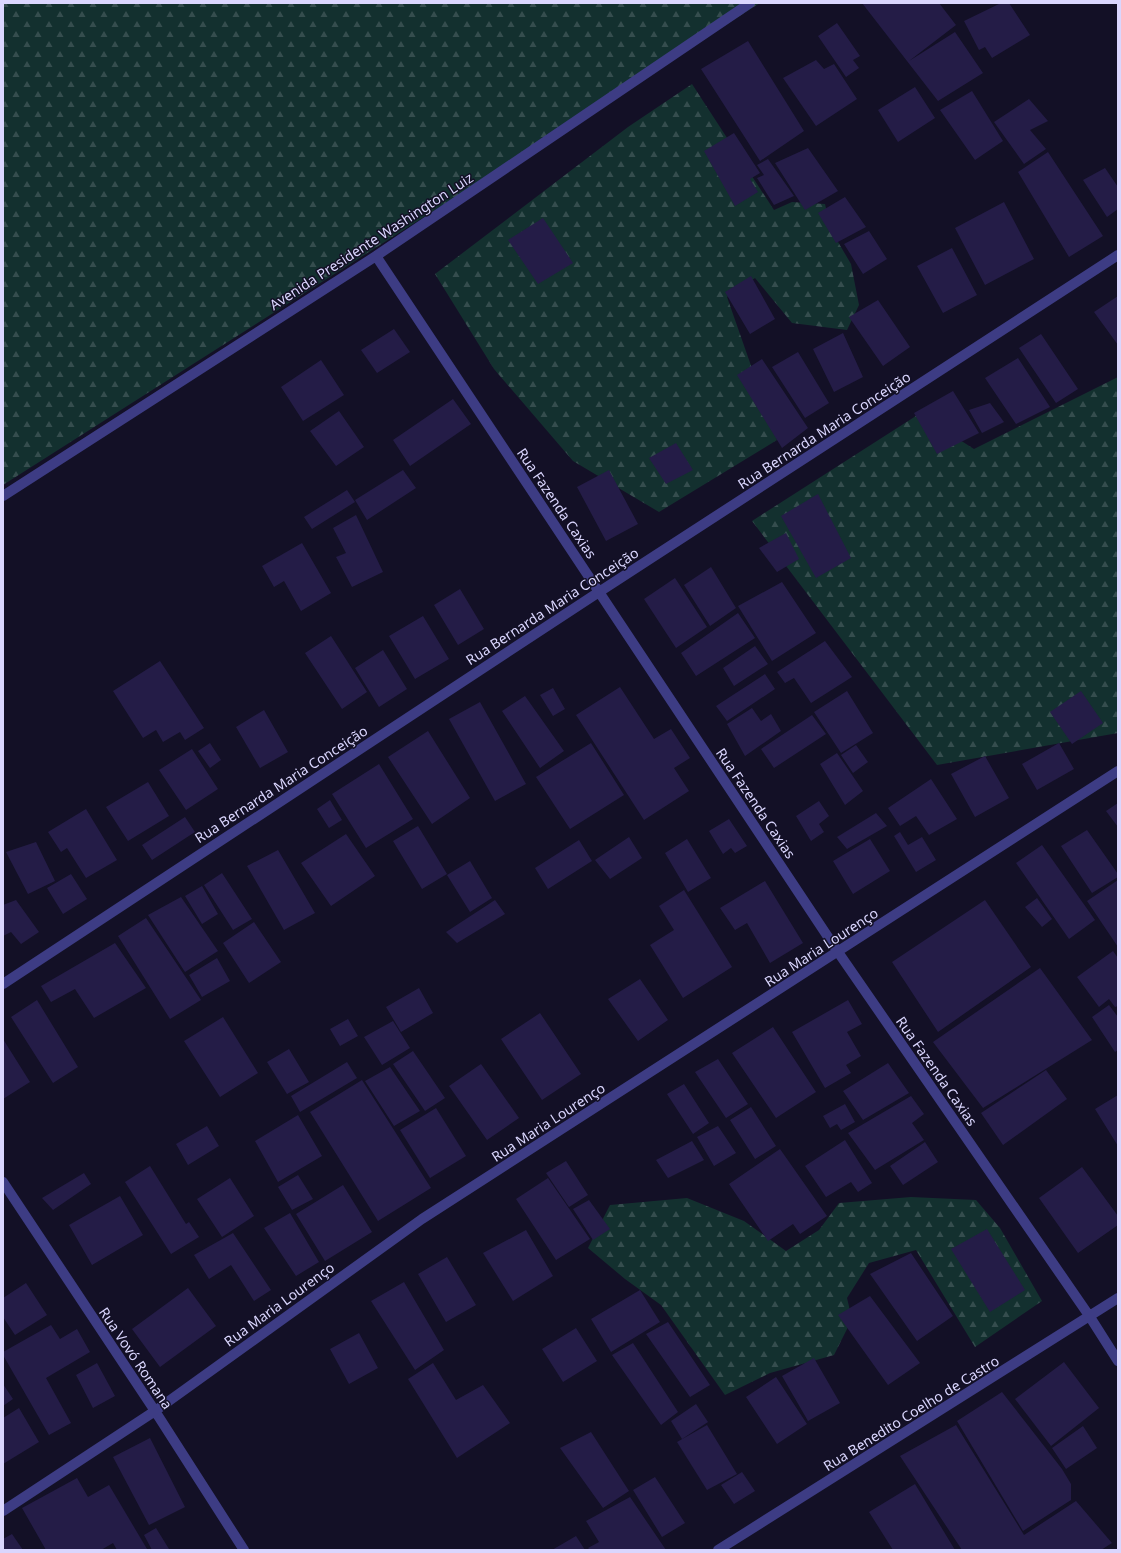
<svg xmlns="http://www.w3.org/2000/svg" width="1121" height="1553" viewBox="0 0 1121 1553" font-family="'Noto Sans',sans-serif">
<defs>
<pattern id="forest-firs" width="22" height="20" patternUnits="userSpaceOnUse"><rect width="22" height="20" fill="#13302f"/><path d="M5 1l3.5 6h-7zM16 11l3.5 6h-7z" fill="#354d4e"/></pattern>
</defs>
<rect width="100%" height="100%" fill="#131026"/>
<path fill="url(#forest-firs)" d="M3 3H760L3 485Z
M692 84 774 210 792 202 825 204 831 230 851 264 859 305 847 330 792 323 755 278 727 297 777 440 659 512 573 461 494 369 435 274 628 127Z
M1118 377V733L937 765 752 521 919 414 974 449Z
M911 1197 976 1200 1000 1228 1042 1301 975 1347 916 1250 869 1263 847 1298 852 1319 834 1355 770 1373 725 1395 661 1305 625 1279 588 1248 610 1205 687 1198 744 1221 786 1251 819 1230 839 1203Z"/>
<path fill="#241c47" d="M862 3H939L956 25 909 61 955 32 983 73 938 101Z
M1001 3H1009L1030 35 992 58 985 47 979 50 964 21Z
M837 23 860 56 853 60 859 68 846 77 818 36Z
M748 41 804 131 760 161 701 69Z
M816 60 824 69 834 64 857 99 816 126 783 78Z
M915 87 935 118 898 142 878 110Z
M972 91 1003 141 975 160 940 110Z
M1029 99 1048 121 1030 130 1046 149 1024 164 994 122Z
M734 133 760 173 750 179 758 192 735 206 704 151Z
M808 148 838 191 805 210 775 163Z
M1048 152 1103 236 1069 257 1018 172Z
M768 159 794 196 774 205 757 178 764 175 757 165Z
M1105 168 1118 187V209L1107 217 1083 180Z
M845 197 866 227 836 243 818 213Z
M1004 202 1034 259 985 285 955 228Z
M543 218 573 263 538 284 508 240Z
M869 231 887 259 863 274 844 244Z
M952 248 977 295 943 313 917 266Z
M751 276 775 319 750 334 725 292Z
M1118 296V345L1094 312Z
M878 300 910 347 883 366 849 317Z
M394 329 410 352 377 373 361 350Z
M843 333 863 377 834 392 813 349Z
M1041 334 1078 389 1056 403 1019 348Z
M798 352 829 403 805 418 772 367Z
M1018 358 1050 407 1016 424 985 378Z
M762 359 808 428 782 448 737 375Z
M321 360 344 395 303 421 281 387Z
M953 391 979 433 937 454 914 413Z
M453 399 471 424 410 466 393 440Z
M990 403 1004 422 982 433 969 410Z
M339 411 364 447 336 466 310 431Z
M676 443 693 470 666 484 649 458Z
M403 470 416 488 367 520 355 500Z
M609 470 638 524 606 541 577 487Z
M347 490 355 502 312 529 304 517Z
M818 494 851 558 816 578 781 516Z
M356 515 383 572 352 587 336 557 346 553 333 528Z
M786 533 799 559 777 572 759 548Z
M302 543 331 593 301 611 284 581 274 587 262 566Z
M711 567 736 608 710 626 684 585Z
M675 578 707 627 676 648 644 599Z
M782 582 816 633 772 661 738 606Z
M460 589 484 629 458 645 434 605Z
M738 613 755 638 696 676 681 653Z
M423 616 449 659 415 679 389 636Z
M331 636 367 692 342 709 305 653Z
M825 641 852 677 811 703 794 678 785 683 777 672Z
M755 646 768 664 734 686 723 668Z
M383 650 407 689 379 707 355 668Z
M160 661 204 728 185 740 180 732 163 742 156 730 143 738 113 691Z
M765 674 775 689 727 721 716 706Z
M620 687 654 739 671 729 690 758 674 768 689 791 644 820 576 715Z
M553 688 565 709 553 716 540 695Z
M847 691 873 733 841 753 814 712Z
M1081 691 1103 723 1072 744 1050 712Z
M525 696 564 751 540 768 502 711Z
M480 702 526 784 495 801 449 719Z
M752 708 761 721 771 714 781 731 745 756 727 724Z
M264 710 288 752 260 768 236 727Z
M812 715 826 734 774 768 761 749Z
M428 731 470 798 432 824 388 757Z
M210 743 221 760 210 768 198 751Z
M591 743 624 795 570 829 536 777Z
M1059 743 1074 769 1037 790 1022 764Z
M856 745 868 762 853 773 841 755Z
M192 749 218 789 186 810 159 770Z
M837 753 863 791 845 805 820 764Z
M985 756 1009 798 975 817 951 774Z
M379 764 413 819 366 848 332 794Z
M931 779 957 819 929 835 916 816 900 826 888 808Z
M148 782 169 816 128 841 106 807Z
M330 800 342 820 329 828 317 809Z
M819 801 829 816 819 824 824 832 811 841 796 816Z
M1118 803V827L1106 811Z
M86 809 117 860 86 878 67 848 61 852 48 832Z
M876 813 887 826 847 849 837 837Z
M185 817 195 832 152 860 142 845Z
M729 819 747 846 735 853 731 848 723 854 709 831Z
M418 826 447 874 422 889 393 841Z
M1087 830 1118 874V877L1092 893 1061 846Z
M900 832 908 845 922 837 936 860 916 872 894 836Z
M346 834 375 876 331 906 301 863Z
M629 837 642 858 610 879 595 860Z
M687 839 711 878 688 892 665 853Z
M870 839 890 871 853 894 833 861Z
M579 840 592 861 548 889 535 868Z
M36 842 55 881 28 894 6 852Z
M1042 845 1095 920 1069 939 1016 863Z
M278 850 315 913 284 930 247 866Z
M470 861 492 898 470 912 447 875Z
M222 873 252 919 233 930 204 885Z
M71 874 87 899 63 914 47 888Z
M1118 880V947L1087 901Z
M765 881 803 943 770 963 747 923 735 930 720 908Z
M202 886 218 914 202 924 185 896Z
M684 890 732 967 683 998 650 945 674 930 659 906Z
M181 897 218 951 185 972 148 915Z
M1037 898 1052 919 1042 927 1025 907Z
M16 900 39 932 21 944 11 932 3 936V905Z
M495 900 505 914 457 943 446 932Z
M985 900 1031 967 938 1032 892 962Z
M146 918 201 1000 170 1019 118 936Z
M254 922 281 962 249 983 223 943Z
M115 943 146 988 94 1018 75 989 51 1002 41 986Z
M1113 951 1118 958V1006L1115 1007 1109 999 1099 1007 1077 977Z
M217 958 230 981 202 997 189 975Z
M1040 968 1092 1040 983 1108 933 1042Z
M640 979 668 1020 638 1041 608 999Z
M419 988 433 1013 401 1032 386 1007Z
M37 1000 78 1067 53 1083 11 1017Z
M848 1000 862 1024 847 1032 861 1056 846 1065 851 1073 825 1088 792 1032Z
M1109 1005 1118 1017V1050L1115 1052 1092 1017Z
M540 1013 581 1074 542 1100 501 1039Z
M223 1017 258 1073 220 1097 184 1041Z
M348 1019 358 1036 340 1046 330 1029Z
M393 1021 410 1048 382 1065 364 1037Z
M773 1027 816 1092 776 1118 732 1053Z
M3 1039 30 1082 3 1099Z
M289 1049 309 1082 287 1094 267 1062Z
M413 1051 445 1098 425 1111 393 1064Z
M718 1059 748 1104 726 1118 695 1072Z
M347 1062 357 1078 300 1112 291 1096Z
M888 1063 909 1093 863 1120 843 1091Z
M481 1064 519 1118 487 1140 449 1086Z
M390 1067 420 1111 394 1126 365 1081Z
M1046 1070 1067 1099 1003 1145 981 1113Z
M362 1080 431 1188 378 1221 310 1112Z
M684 1084 709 1123 693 1134 667 1094Z
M1118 1095V1146L1095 1109Z
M911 1096 924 1114 912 1123 924 1140 875 1170 848 1133Z
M845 1104 855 1122 841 1130 837 1124 830 1128 823 1116Z
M751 1107 776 1146 755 1159 730 1120Z
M436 1108 466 1156 430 1178 400 1130Z
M298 1115 322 1156 278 1182 255 1141Z
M207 1126 219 1146 188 1165 176 1144Z
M718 1126 736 1153 714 1166 697 1137Z
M845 1140 872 1183 858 1192 851 1182 826 1197 805 1166Z
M692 1141 704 1160 668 1178 656 1160Z
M925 1142 938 1162 903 1185 890 1166Z
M780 1149 827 1216 800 1234 793 1224 768 1241 729 1184Z
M566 1161 588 1195 569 1207 546 1173Z
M150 1166 186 1224 189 1222 199 1237 171 1254 125 1182Z
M1082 1167 1118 1216V1225L1078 1253 1039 1198Z
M84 1173 91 1184 53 1210 42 1198Z
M298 1175 313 1199 292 1210 278 1187Z
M230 1178 254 1216 222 1237 197 1199Z
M548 1178 590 1239 556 1260 516 1199Z
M343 1185 372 1232 325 1261 296 1214Z
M120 1196 143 1235 92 1265 69 1225Z
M589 1200 610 1229 593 1240 573 1209Z
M290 1213 319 1262 296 1276 264 1228Z
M987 1229 1025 1290 990 1312 951 1249Z
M526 1230 553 1276 513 1301 483 1253Z
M233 1233 271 1290 254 1301 231 1265 209 1279 194 1255Z
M911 1253 953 1316 917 1341 870 1274Z
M447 1257 476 1305 446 1322 418 1274Z
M404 1282 444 1350 415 1370 371 1301Z
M26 1283 47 1315 15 1335 3 1317V1298Z
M188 1288 216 1326 160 1367 132 1329Z
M640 1290 660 1322 611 1352 591 1319Z
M870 1296 920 1363 888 1385 838 1315Z
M668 1322 710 1385 690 1397 646 1334Z
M51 1325 60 1339 77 1329 90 1352 46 1378 71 1423 49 1435 3 1355V1352Z
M576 1328 597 1361 563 1382 542 1349Z
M359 1333 378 1368 349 1384 330 1349Z
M633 1343 678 1412 661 1425 612 1355Z
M814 1358 840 1403 808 1421 782 1376Z
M1064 1362 1099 1408 1051 1446 1015 1399Z
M97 1363 115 1396 93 1408 76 1375Z
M433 1363 456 1400 483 1385 510 1423 457 1458 408 1379Z
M776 1377 807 1424 777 1444 746 1397Z
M3 1384 13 1399 3 1406Z
M1002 1392 1062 1469 1071 1484V1500L1023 1531 957 1421Z
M696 1404 708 1422 682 1439 671 1421Z
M19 1408 39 1442 3 1464V1418Z
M707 1425 737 1474 707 1490 677 1442Z
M956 1425 1024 1535 1076 1501 1112 1543 1101 1550H962L900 1456Z
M1083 1426 1097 1448 1066 1469 1052 1448Z
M591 1432 629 1491 603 1508 560 1448Z
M150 1438 185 1507 149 1525 113 1457Z
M742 1472 755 1491 734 1504 721 1485Z
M655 1477 685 1523 662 1537 633 1490Z
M77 1478 88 1497 109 1485 147 1549 117 1550 113 1543 101 1550H46L22 1508Z
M915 1484 955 1550H893L869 1512Z
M630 1497 666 1550H590L588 1548 599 1542 586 1521Z
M156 1528 169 1549 168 1550H152L144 1535Z
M12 1534 23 1550H3V1539Z
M576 1536 585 1550H552Z"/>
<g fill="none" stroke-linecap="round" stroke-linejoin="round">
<path stroke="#3d3c84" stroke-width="10" d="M376 256 838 952 1090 1317 1118 1361
M3 496 376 256 750 3
M3 984 599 592 1118 255
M3 1182 155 1411 244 1550
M3 1511 155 1411 422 1219 1118 771
M718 1550 1118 1298"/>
</g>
<g text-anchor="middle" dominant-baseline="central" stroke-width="3" stroke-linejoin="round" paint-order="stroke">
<g font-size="14" fill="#dad6fe" stroke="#131026">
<text transform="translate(371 241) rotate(-33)">Avenida Presidente Washington Luiz</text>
<text transform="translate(824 430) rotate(-33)">Rua Bernarda Maria Conceição</text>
<text transform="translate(557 503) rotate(56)">Rua Fazenda Caxias</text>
<text transform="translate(552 606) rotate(-33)">Rua Bernarda Maria Conceição</text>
<text transform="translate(281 784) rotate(-33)">Rua Bernarda Maria Conceição</text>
<text transform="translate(756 803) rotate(56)">Rua Fazenda Caxias</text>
<text transform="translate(821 947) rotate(-33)">Rua Maria Lourenço</text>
<text transform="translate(937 1071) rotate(55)">Rua Fazenda Caxias</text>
<text transform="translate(548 1122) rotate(-33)">Rua Maria Lourenço</text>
<text transform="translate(279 1304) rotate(-36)">Rua Maria Lourenço</text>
<text transform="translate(136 1358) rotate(56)">Rua Vovó Romana</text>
<text transform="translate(911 1413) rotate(-32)">Rua Benedito Coelho de Castro</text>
</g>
</g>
<rect width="1121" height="1553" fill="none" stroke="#dad6fe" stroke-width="8"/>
</svg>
